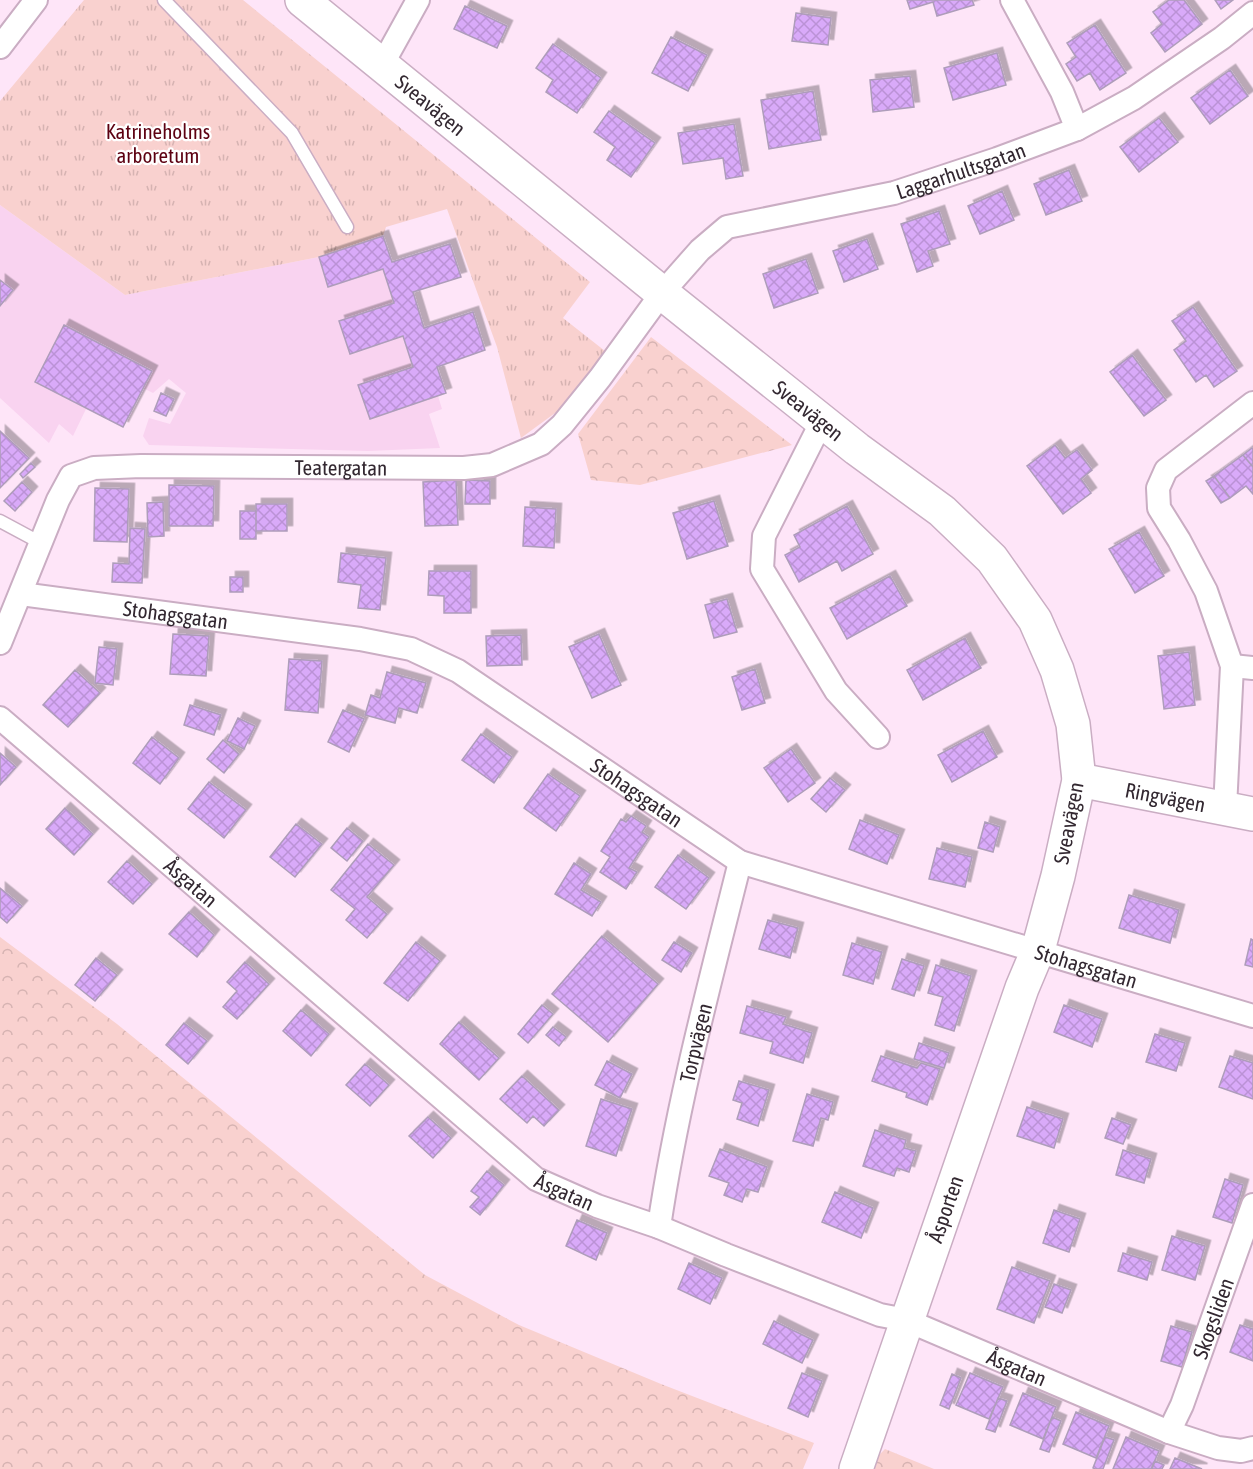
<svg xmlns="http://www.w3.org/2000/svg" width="1253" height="1469" viewBox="0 0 1253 1469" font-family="'Asap Condensed',sans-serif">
<defs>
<pattern id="grass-tufts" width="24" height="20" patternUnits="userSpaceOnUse" patternTransform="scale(1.5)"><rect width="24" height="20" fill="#f9d1cf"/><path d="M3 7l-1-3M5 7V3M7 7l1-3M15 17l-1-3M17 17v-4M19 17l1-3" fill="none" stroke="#d6b3b2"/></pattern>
<pattern id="forest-crowns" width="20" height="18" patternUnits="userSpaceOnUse" patternTransform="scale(1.5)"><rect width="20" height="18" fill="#f9d1cf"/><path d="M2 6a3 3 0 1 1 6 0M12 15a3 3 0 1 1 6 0" fill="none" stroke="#d6b3b2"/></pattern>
<pattern id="building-cross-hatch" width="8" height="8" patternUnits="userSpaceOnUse" patternTransform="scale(1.5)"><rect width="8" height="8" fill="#d9aaf9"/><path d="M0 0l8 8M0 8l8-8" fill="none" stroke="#bb92d6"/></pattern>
<filter id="shadow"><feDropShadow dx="5.5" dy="-5.5" stdDeviation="0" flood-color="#0004"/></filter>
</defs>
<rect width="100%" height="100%" fill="#fee5f8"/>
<path fill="#f9d3f0" d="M0 205 125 295 319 257 383 236 392 262 450 244 461 277 413 292 424 327 473 312 485 350 437 367 446 393 438 396 442 409 429 414 440 448 368 451 149 445 143 436 149 418 170 424 186 393 169 379 153 393 143 388 123 427 86 409 73 436 59 424 49 443 0 398Z"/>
<path fill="url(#grass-tufts)" d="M84 0H243L590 282 563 318 605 351 566 405 521 438 497 347 447 209 386 227 383 236 319 257 125 295 0 205V101Z"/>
<path fill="url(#forest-crowns)" d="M651 337 792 445 640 485 591 480 578 434Z
M0 937 117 1024 425 1275 519 1325 661 1384 814 1443 803 1469H0Z
M885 1449 934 1469H872L876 1458Z"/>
<path fill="url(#building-cross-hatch)" stroke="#ae9dba" stroke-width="1.5" filter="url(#shadow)" d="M907 0H972L974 5 937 16 933 2 910 9Z
M1169 0H1184L1202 24 1165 52 1151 33 1162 24 1153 12Z
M1215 0H1233L1221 9Z
M465 6 507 26 497 48 454 29Z
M796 13 831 18 828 45 792 41Z
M1095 25 1126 73 1100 90 1090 73 1077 81 1066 64 1076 57 1067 43Z
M671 37 707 55 688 91 652 73Z
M553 44 601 78 577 113 546 92 553 80 536 68Z
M997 53 1006 85 953 100 944 68Z
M1230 70 1248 96 1210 124 1191 98Z
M910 76 914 107 873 112 870 80Z
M813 91 821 140 769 149 761 100Z
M609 111 655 143 631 177 607 160 615 147 594 132Z
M1159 118 1178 142 1139 172 1120 147Z
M734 124 743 176 726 179 723 158 683 164 678 133Z
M1069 170 1082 201 1046 215 1034 184Z
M1002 191 1014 220 980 234 968 206Z
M939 211 950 244 928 251 933 266 917 272 901 224Z
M383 236 392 262 450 244 461 277 413 292 424 328 473 312 485 350 437 367 446 393 370 419 358 385 413 367 403 336 350 354 339 321 394 303 383 269 328 287 319 257Z
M867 239 878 269 844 282 833 251Z
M806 259 818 293 774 308 763 274Z
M0 280 13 290 0 306Z
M1193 307 1237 371 1214 387 1206 375 1196 382 1174 350 1186 341 1172 321Z
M64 325 152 371 123 427 35 382Z
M1132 355 1166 400 1144 416 1110 372Z
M161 393 174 399 166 416 154 411Z
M0 431 29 458 0 488Z
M1055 445 1065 458 1077 450 1092 470 1081 479 1091 493 1063 514 1027 466Z
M1252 448 1253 449V467L1243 455Z
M1243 455 1253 467V494L1246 486 1230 498 1214 476Z
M31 463 35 467 23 478 20 474Z
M1214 476 1230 498 1221 503 1206 481Z
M456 480 458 525 425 526 423 482Z
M466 480 490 481V504H465Z
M22 482 32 492 15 511 4 501Z
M169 485 214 486 213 526H169Z
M95 488 129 489 127 542 94 541Z
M714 501 728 546 687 559 673 513Z
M163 502 164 536 148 537 147 503Z
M256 504H287V531H256Z
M847 506 873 554 842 571 837 561 799 582 785 555 800 547 794 535Z
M525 507 556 509 554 548 523 546Z
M240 511H256V539H240Z
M130 528 145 529 142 583 112 582 113 563 129 564Z
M1139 532 1164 576 1135 593 1109 549Z
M341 553 386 558 380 610 358 608 361 585 338 582Z
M429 571H471V613H444V596L428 595Z
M890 576 907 606 847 639 830 608Z
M230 577H243V592H230Z
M727 599 737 632 714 638 705 605Z
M173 634 209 636 206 676 170 674Z
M599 634 621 685 592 698 569 647Z
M521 635 522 665 487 666 486 636Z
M965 638 981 668 923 700 907 670Z
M99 647 117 649 113 685 95 683Z
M1189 652 1195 705 1164 709 1158 656Z
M289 659 322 661 318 713 285 710Z
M755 669 765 703 742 710 732 677Z
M75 670 100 693 68 727 43 705Z
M387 672 426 683 417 713 399 708 395 723 365 715 371 695 380 698Z
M190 705 221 715 214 735 184 725Z
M343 710 364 719 349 752 328 742Z
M238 718 255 726 244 749 227 741Z
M983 731 997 757 952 782 938 755Z
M481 734 512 757 494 783 462 760Z
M152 737 179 758 160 784 133 763Z
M223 740 239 754 224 773 207 759Z
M791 749 815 783 788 802 764 768Z
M0 753 16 767 0 785Z
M548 774 580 796 556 831 524 808Z
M830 778 845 790 826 812 811 799Z
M209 782 246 810 224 838 188 809Z
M65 808 93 834 74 855 46 829Z
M631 816 646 826 642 832 649 837 629 868 637 872 626 889 600 872 610 857 601 851 621 819 626 822Z
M860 820 899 835 887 864 849 849Z
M985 822 1000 827 993 852 978 848Z
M296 824 322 844 295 877 270 857Z
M347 828 363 841 347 861 331 848Z
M368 844 394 865 367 897 387 914 367 938 346 920 355 909 331 890Z
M937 848 972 857 965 887 929 879Z
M678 855 709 878 686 909 655 887Z
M127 861 152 884 133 904 108 882Z
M574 863 591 874 581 890 601 902 592 916 555 894Z
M0 888 22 906 7 923 0 917Z
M1129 895 1179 910 1170 943 1119 928Z
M189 912 214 935 197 957 169 934Z
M768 920 798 928 790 958 759 949Z
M602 936 658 984 608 1042 552 994Z
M1251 939 1253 940V967L1245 965Z
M416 942 440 961 408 1001 384 983Z
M674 942 692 953 681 972 662 960Z
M852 943 882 952 873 984 843 975Z
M96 958 117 975 95 1001 75 985Z
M902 959 924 966 914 996 892 989Z
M245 962 269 984 237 1019 223 1007 237 991 227 982Z
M936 965 971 976 954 1031 935 1025 943 997 928 993Z
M542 1005 553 1014 528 1043 518 1034Z
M1064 1005 1102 1019 1092 1047 1054 1032Z
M747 1006 786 1017 783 1024 812 1033 803 1063 770 1053 773 1042 740 1033Z
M301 1010 329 1034 311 1056 283 1031Z
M459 1022 499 1058 479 1080 440 1044Z
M184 1023 207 1041 188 1064 166 1045Z
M553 1027 566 1037 559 1046 546 1035Z
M1155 1034 1185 1043 1176 1071 1146 1062Z
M919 1043 949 1053 944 1068 914 1059Z
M881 1056 917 1068 921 1063 940 1069 927 1105 906 1097 907 1093 872 1081Z
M1230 1056 1253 1063V1099L1219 1087Z
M607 1061 632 1074 620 1098 595 1085Z
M365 1064 389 1085 370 1106 346 1085Z
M522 1076 559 1110 544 1126 533 1116 527 1123 500 1099Z
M739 1081 769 1090 758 1126 737 1119 742 1103 733 1100Z
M807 1094 833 1102 828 1120 821 1118 813 1146 793 1141Z
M601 1099 632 1109 616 1156 586 1146Z
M1027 1107 1063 1119 1054 1148 1017 1136Z
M428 1117 451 1138 433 1158 409 1136Z
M1112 1118 1131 1125 1123 1144 1105 1138Z
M875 1130 906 1140 904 1148 916 1151 909 1172 897 1168 894 1176 863 1166Z
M720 1149 767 1167 758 1192 747 1189 742 1202 724 1195 729 1183 709 1176Z
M1123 1150 1151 1159 1144 1183 1116 1175Z
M487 1171 504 1185 480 1215 470 1207 479 1197 471 1191Z
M1225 1179 1243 1185 1232 1223 1213 1217Z
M835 1192 873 1208 861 1238 822 1222Z
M1054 1210 1080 1219 1069 1252 1043 1243Z
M577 1220 607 1233 596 1260 566 1246Z
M1172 1236 1205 1246 1195 1280 1162 1270Z
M1123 1253 1152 1262 1147 1280 1118 1271Z
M689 1263 722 1278 710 1304 678 1289Z
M1012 1267 1050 1281 1034 1323 997 1309Z
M1054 1284 1071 1290 1062 1313 1045 1307Z
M774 1321 813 1340 802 1363 763 1344Z
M1240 1325 1253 1329V1361L1230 1352Z
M1171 1326 1192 1332 1182 1367 1161 1361Z
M802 1373 822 1381 808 1417 788 1408Z
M970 1373 1003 1387 989 1419 956 1405Z
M952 1374 961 1378 949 1409 940 1405Z
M1023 1393 1056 1407 1043 1439 1010 1425Z
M998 1398 1007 1401 995 1432 986 1429Z
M1076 1412 1109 1426 1096 1458 1063 1444Z
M1052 1417 1061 1421 1049 1452 1040 1449Z
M1105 1437 1114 1440 1103 1469H1095L1093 1468Z
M1126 1437 1159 1451 1151 1469H1113Z
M1175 1458 1202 1469H1170Z
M1155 1461 1164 1465 1162 1469H1152Z"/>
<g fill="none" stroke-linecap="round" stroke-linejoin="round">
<g stroke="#caadc3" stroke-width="15">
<path id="lane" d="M164 0 292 133 347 227
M0 521 41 543"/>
</g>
<g stroke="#caadc3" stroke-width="26">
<g id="street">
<path d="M1012 0 1062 92 1077 129"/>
<path d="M0 47 36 0"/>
<path d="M382 65 418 0"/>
<path d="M822 421 764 536 762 569 836 691 878 737"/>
<path id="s1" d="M21 594 360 639 411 649 458 671 740 862 1253 1016"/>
<path id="s2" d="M0 643 58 500 71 476 94 468 141 466 464 468 492 465 541 444 562 425 600 378 662 293 700 250 727 227 894 193 997 159 1077 129 1134 98 1222 38 1253 13"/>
<path d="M1232 666 1253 668"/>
<path id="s3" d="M0 718 536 1179 597 1206 659 1227 726 1255 880 1315 906 1320 1169 1432 1218 1448 1241 1451 1253 1448"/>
<path d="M1225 808 1232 666 1206 591 1179 540 1159 508 1158 488 1166 470 1253 403"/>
<path id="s4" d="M659 1227C677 1104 710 982 740 862"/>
<path id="s5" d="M1169 1432 1182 1405 1253 1205"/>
</g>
</g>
<g stroke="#caadc3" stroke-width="36">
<g id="secondary">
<path id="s6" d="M302 0 662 293 857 449 942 511 992 559 1035 620 1057 670 1073 724 1079 780 1058 876 1038 950 1022 988 856 1469"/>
<path id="s7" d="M1079 780 1253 814"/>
</g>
</g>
<use href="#lane" stroke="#fff" stroke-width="12"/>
<use href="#street" stroke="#fff" stroke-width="22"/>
<use href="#secondary" stroke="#fff" stroke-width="33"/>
</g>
<g text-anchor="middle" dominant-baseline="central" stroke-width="4.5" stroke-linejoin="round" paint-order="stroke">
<g font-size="21" fill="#332831" stroke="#fff">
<text stroke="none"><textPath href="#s6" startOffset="166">Sveavägen</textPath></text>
<text stroke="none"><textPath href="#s2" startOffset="1185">Laggarhultsgatan</textPath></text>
<text stroke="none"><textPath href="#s6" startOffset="652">Sveavägen</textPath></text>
<text stroke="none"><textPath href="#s2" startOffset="453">Teatergatan</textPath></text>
<text stroke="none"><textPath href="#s1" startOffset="156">Stohagsgatan</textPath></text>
<text stroke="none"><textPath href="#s1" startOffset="662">Stohagsgatan</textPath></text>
<text stroke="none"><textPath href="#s7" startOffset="88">Ringvägen</textPath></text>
<text transform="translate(1068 823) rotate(-79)">Sveavägen</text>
<text stroke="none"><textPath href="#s3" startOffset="252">Åsgatan</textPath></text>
<text stroke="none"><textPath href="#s1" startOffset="1148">Stohagsgatan</textPath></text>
<text stroke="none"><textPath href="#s4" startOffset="188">Torpvägen</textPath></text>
<text stroke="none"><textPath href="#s3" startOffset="738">Åsgatan</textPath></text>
<text transform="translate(945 1209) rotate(-71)">Åsporten</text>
<text stroke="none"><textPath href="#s5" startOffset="122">Skogsliden</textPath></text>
<text stroke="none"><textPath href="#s3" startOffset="1224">Åsgatan</textPath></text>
</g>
<g font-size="21" fill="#5c0011" stroke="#fff">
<text x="158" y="131">Katrineholms<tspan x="158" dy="24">arboretum</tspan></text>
</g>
</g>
</svg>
